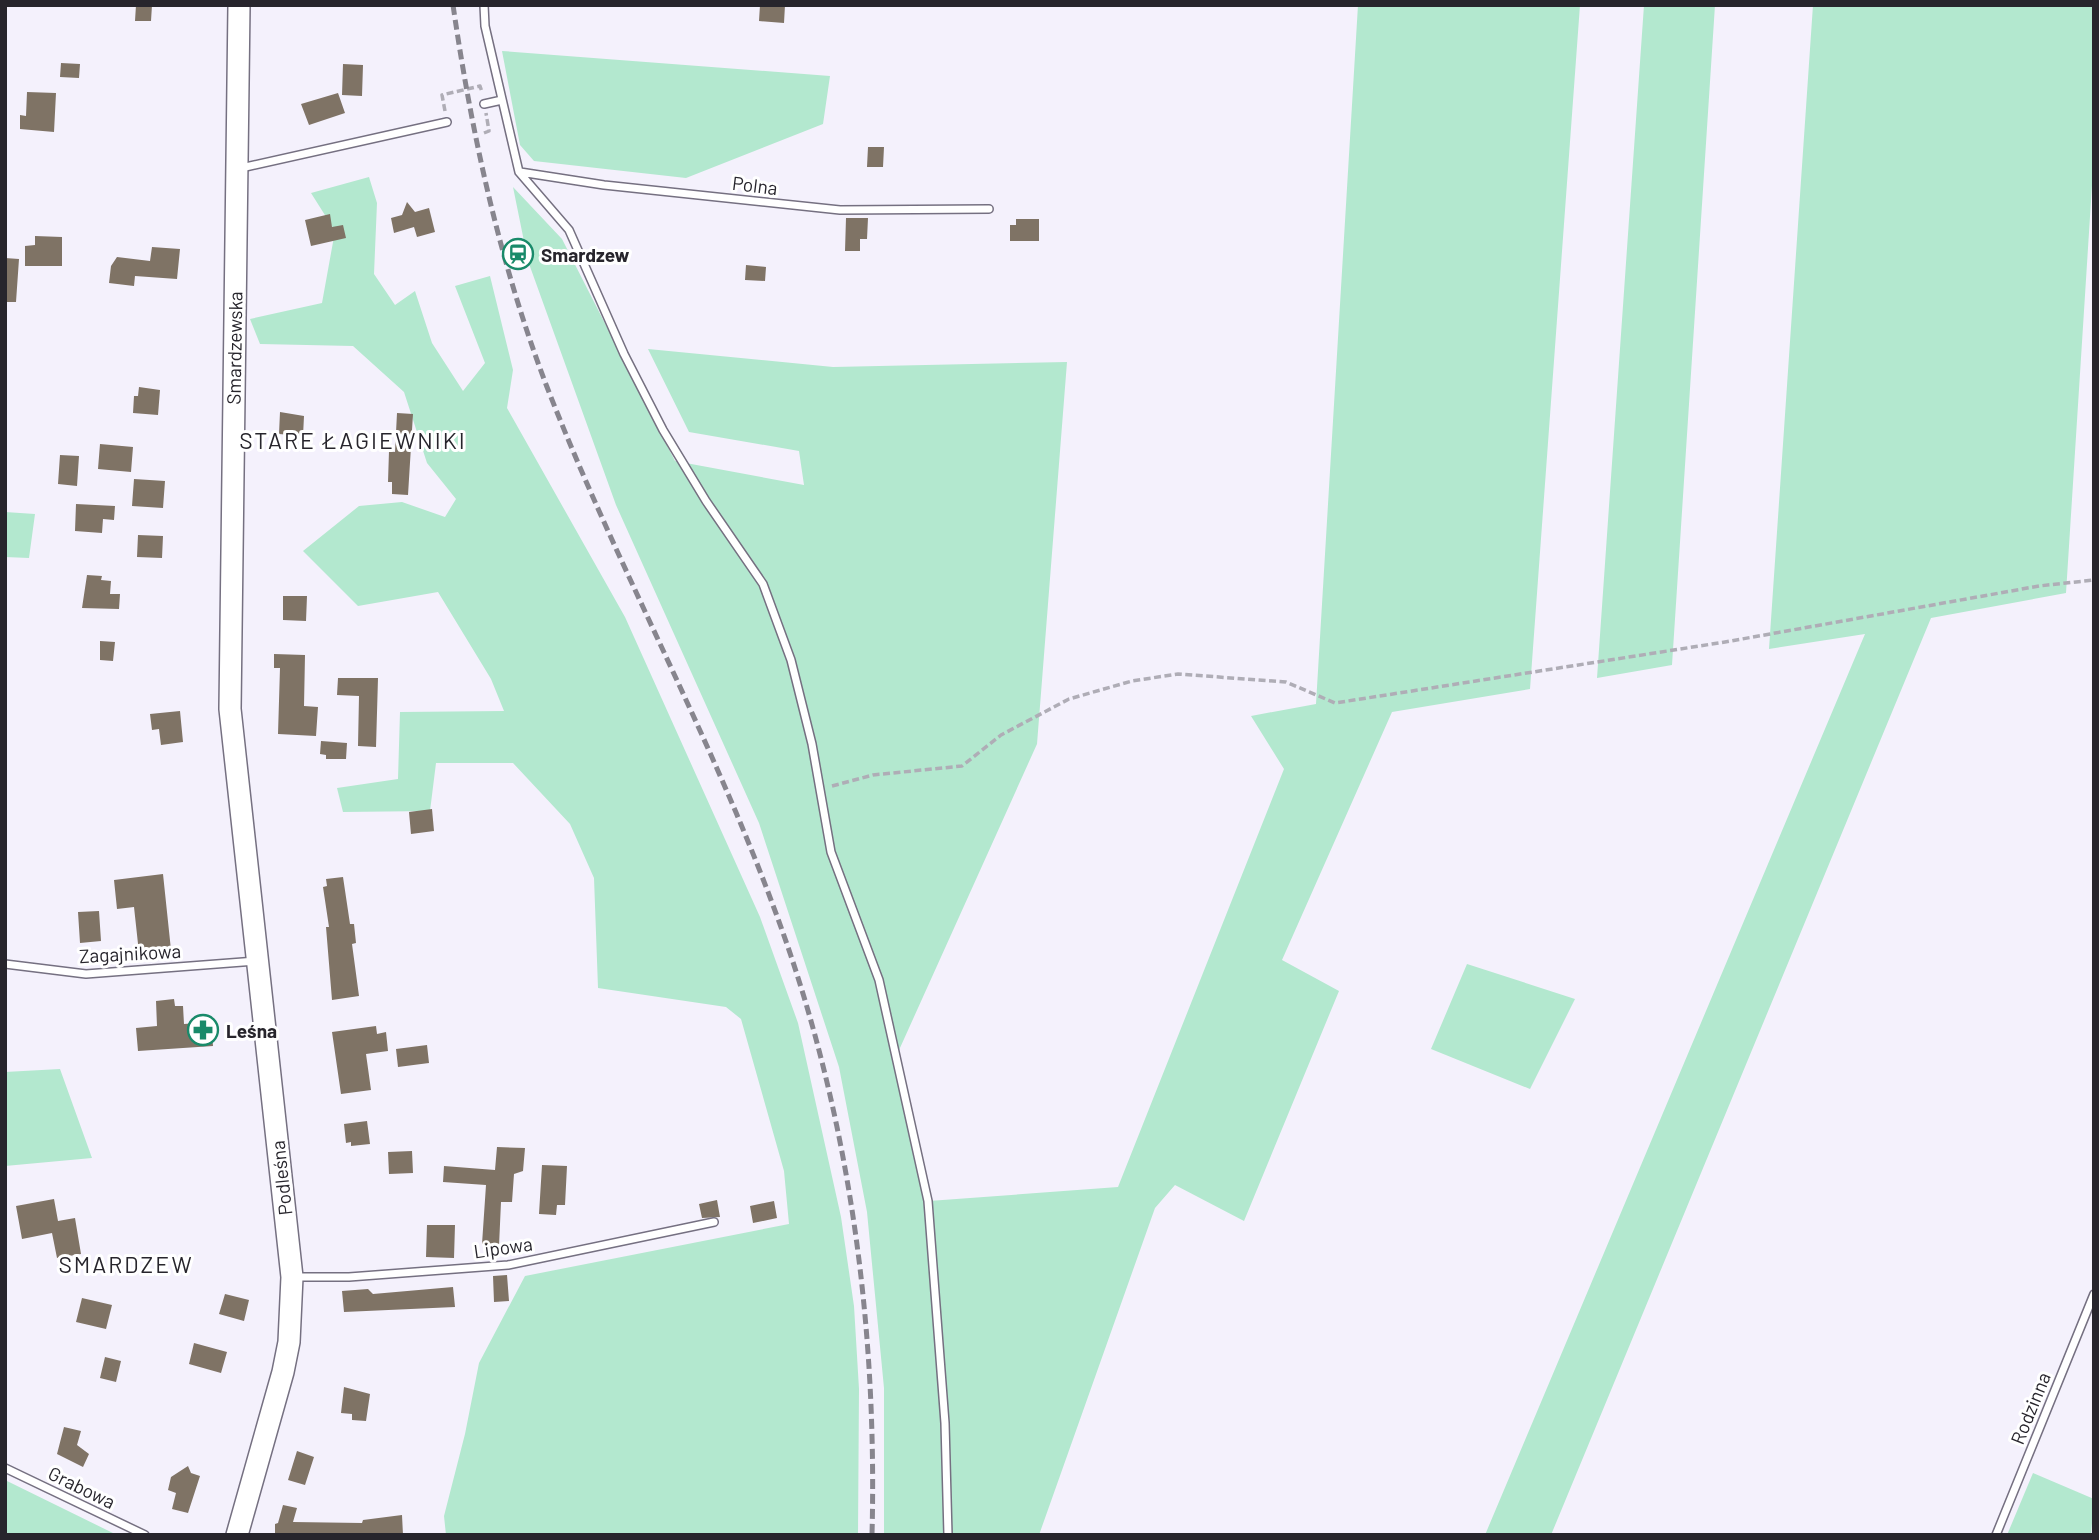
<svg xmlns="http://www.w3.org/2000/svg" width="2099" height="1540" viewBox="0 0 2099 1540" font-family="Barlow,sans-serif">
<rect width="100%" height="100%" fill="#f4f1fc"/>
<path fill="#b3e8cf" d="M1358 5H1580L1530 689 1392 712 1282 960 1339 991 1244 1221 1175 1185 1155 1208 1039 1535H884V1388L867 1212 839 1067 759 823 616 505 528 261 513 187 562 239 675 461 804 485 799 451 689 432 648 349 833 367 1067 362 1037 744 895 1059 929 1201 1118 1187 1284 769 1251 716 1316 704Z
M1644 5H1715L1672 665 1597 678Z
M1813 5H2094V154L2066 593 1931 618 1551 1535H1485L1865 634 1769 649Z
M502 51 830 76 823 124 686 178 534 161 520 145Z
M369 177 377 203 374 274 395 305 415 291 432 343 463 391 485 363 455 286 490 276 513 370 507 408 625 617 760 917 798 1023 841 1217 854 1306 859 1389 858 1535H446L444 1516 465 1434 479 1363 525 1276 789 1224 784 1171 741 1019 726 1007 598 988 594 878 570 824 513 763H436L430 811 343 812 337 788 398 779 400 712 504 711 491 679 438 592 358 606 303 551 359 506 402 502 445 517 456 499 427 463 404 392 353 346 260 344 250 319 322 303 335 231 311 193Z
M5 512 35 514 29 558 5 557Z
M1467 964 1575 999 1530 1089 1431 1049Z
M60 1069 92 1158 5 1166V1072Z
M2033 1473 2094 1499 2091 1535H2007Z
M5 1480 117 1535H5Z"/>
<path fill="#7f7365" d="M136 5H152L151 21H135Z
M760 5H785L784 23 759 21Z
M61 63 80 64 79 78 60 77Z
M343 64 363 65 362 96 342 95Z
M27 92 56 93 54 132 20 129V115L26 116Z
M338 93 345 113 309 125 301 104Z
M868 147H884L883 167H867Z
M407 202 415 212 429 208 435 232 417 237 414 227 394 233 391 218 402 215Z
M330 214 332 227 343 225 346 238 311 246 305 220Z
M846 218H868L867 239H860V251H845Z
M1016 219H1039V241H1010V225H1016Z
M35 236 62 237V266H25V246L35 245Z
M152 247 180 249 177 279 135 276 134 286 109 283 111 266 117 257 150 261Z
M5 258 19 259 16 302H5Z
M746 265 766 267 765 281 745 280Z
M139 387 160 390 158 415 133 413 134 396H138Z
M280 412 304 416 303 436 279 434Z
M397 413 413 414 408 495 392 494V482H388L389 451 395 452Z
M100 444 133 447 131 472 98 469Z
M60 455 79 456 77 486 58 484Z
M134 479 165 481 163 508 132 506Z
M76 504 115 506 114 520 103 519 102 533 75 531Z
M138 535 163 536 162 558 137 557Z
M87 575 102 576 101 580 111 581 110 594H120L119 609 82 608Z
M283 596H307L306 621 283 620Z
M100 641 115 642 113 661 100 660Z
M274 654 305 655 304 706 318 707 316 736 278 734 280 668H274Z
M338 678H378L376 747 358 746 359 696 337 695Z
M180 711 183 742 161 745 159 729 152 730 150 714Z
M321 741 347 743 346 759H326V755L320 754Z
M432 809 434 831 411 834 409 812Z
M163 874 171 950 139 953 134 907 117 909 114 880Z
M343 877 350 924H354L356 943 352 944 359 996 332 1000 326 927H329L323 887 327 886 326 879Z
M99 911 101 941 80 943 78 912Z
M174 999 175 1006H183L184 1024 211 1022 213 1046 138 1051 136 1028 157 1026 156 1001Z
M376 1026 377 1034 386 1032 388 1051 366 1054 371 1090 341 1094 332 1032Z
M427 1045 429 1063 398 1067 396 1049Z
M367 1121 370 1144 351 1146V1142L346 1143 344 1124Z
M497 1147 525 1148 523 1171 514 1174 512 1202H501L499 1246 482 1244 486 1185 443 1182 444 1166 495 1170Z
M412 1151 413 1173 389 1174 388 1152Z
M542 1165 567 1166 565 1205H557L556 1215 539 1214Z
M54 1199 58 1221 75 1218 81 1254 57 1258 52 1233 22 1239 16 1206Z
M717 1200 720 1217 702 1218 699 1204Z
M774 1201 777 1218 753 1223 750 1206Z
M427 1225H455L454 1258 426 1257Z
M507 1275 509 1301 494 1302 493 1276Z
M453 1287 455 1307 344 1312 342 1291 368 1289 373 1294Z
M225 1294 249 1300 244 1321 219 1314Z
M82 1298 112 1305 106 1329 76 1322Z
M194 1343 227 1352 221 1373 189 1364Z
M105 1357 121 1361 116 1382 100 1378Z
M344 1387 370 1394 366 1421 352 1420V1414L341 1413Z
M64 1427 81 1431 77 1445 89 1454 83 1467 57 1454Z
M297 1451 314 1457 305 1485 288 1480Z
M188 1466 191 1473 200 1476 188 1513 172 1509 176 1493 168 1490 171 1477Z
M283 1505 297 1508 293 1522 362 1523 363 1520 402 1515 403 1535H275V1524L278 1523Z"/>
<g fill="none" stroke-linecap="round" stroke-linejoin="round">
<g stroke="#757081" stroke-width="10">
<path id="lane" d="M484 5 485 26 519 172 569 230 624 354 663 430 706 501 763 584 791 660 812 744 831 852 879 980 928 1201 945 1423 948 1535
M484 104 502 100
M241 168 447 122
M520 172 604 185 840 210 989 209
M5 964 86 974 256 961
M296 1277H349L508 1265 714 1222
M5 1468 145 1535
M1996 1535 2094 1294"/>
</g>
<g stroke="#757081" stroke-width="24">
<path id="secondary" d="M237 1535 283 1372 289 1342 292 1277 230 709 239 5"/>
</g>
<path stroke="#afadb6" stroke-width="3.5" stroke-dasharray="7 3.5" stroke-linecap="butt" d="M445 111 442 95 480 86 482 92
M484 133 489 131 486 113
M832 786 873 775 962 766 1001 735 1069 699 1132 681 1178 674 1286 682 1335 703 1725 642 2039 586 2094 580"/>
<use href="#lane" stroke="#fff" stroke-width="7"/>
<use href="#secondary" stroke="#fff" stroke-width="21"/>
<path stroke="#87858e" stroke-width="5" stroke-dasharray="10 5" stroke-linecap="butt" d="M453 5C472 136 500 264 547 387 622 580 725 760 791 956 853 1142 877 1339 872 1535"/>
</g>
<defs>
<g id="station-ring" transform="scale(1.575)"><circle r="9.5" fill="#fff" stroke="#198a6a" stroke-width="1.5"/><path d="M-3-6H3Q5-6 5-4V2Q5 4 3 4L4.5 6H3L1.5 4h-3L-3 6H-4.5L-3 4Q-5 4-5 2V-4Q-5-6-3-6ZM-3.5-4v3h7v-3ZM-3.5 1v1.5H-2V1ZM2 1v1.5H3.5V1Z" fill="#198a6a"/></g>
<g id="pharmacy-ring" transform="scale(1.575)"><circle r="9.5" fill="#fff" stroke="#198a6a" stroke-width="1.5"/><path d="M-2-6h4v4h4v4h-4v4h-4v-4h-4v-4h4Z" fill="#198a6a"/></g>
</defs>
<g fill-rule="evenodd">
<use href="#station-ring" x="518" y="254"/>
<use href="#pharmacy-ring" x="203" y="1030"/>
</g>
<g text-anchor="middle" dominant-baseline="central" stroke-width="6" stroke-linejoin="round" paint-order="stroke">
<g font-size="19" fill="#27252c" stroke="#fff">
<text transform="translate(755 185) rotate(7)">Polna</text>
<text transform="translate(234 348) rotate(-89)">Smardzewska</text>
<text transform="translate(130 953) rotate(-3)">Zagajnikowa</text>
<text transform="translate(281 1178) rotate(-96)">Podleśna</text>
<text transform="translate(503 1247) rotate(-8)">Lipowa</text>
<text transform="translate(2030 1408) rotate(-68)">Rodzinna</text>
<text transform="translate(82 1487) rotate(26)">Grabowa</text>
</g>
<g font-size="19" font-weight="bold" fill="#27252c" stroke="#fff" text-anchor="start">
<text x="541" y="254">Smardzew</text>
<text x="226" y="1030">Leśna</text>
</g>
<g font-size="23" letter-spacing="2" fill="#27252c" stroke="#fff">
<text x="353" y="440">STARE ŁAGIEWNIKI</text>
<text x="126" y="1264">SMARDZEW</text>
</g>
</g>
<rect width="2099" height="1540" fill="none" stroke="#27252c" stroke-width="14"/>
</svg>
